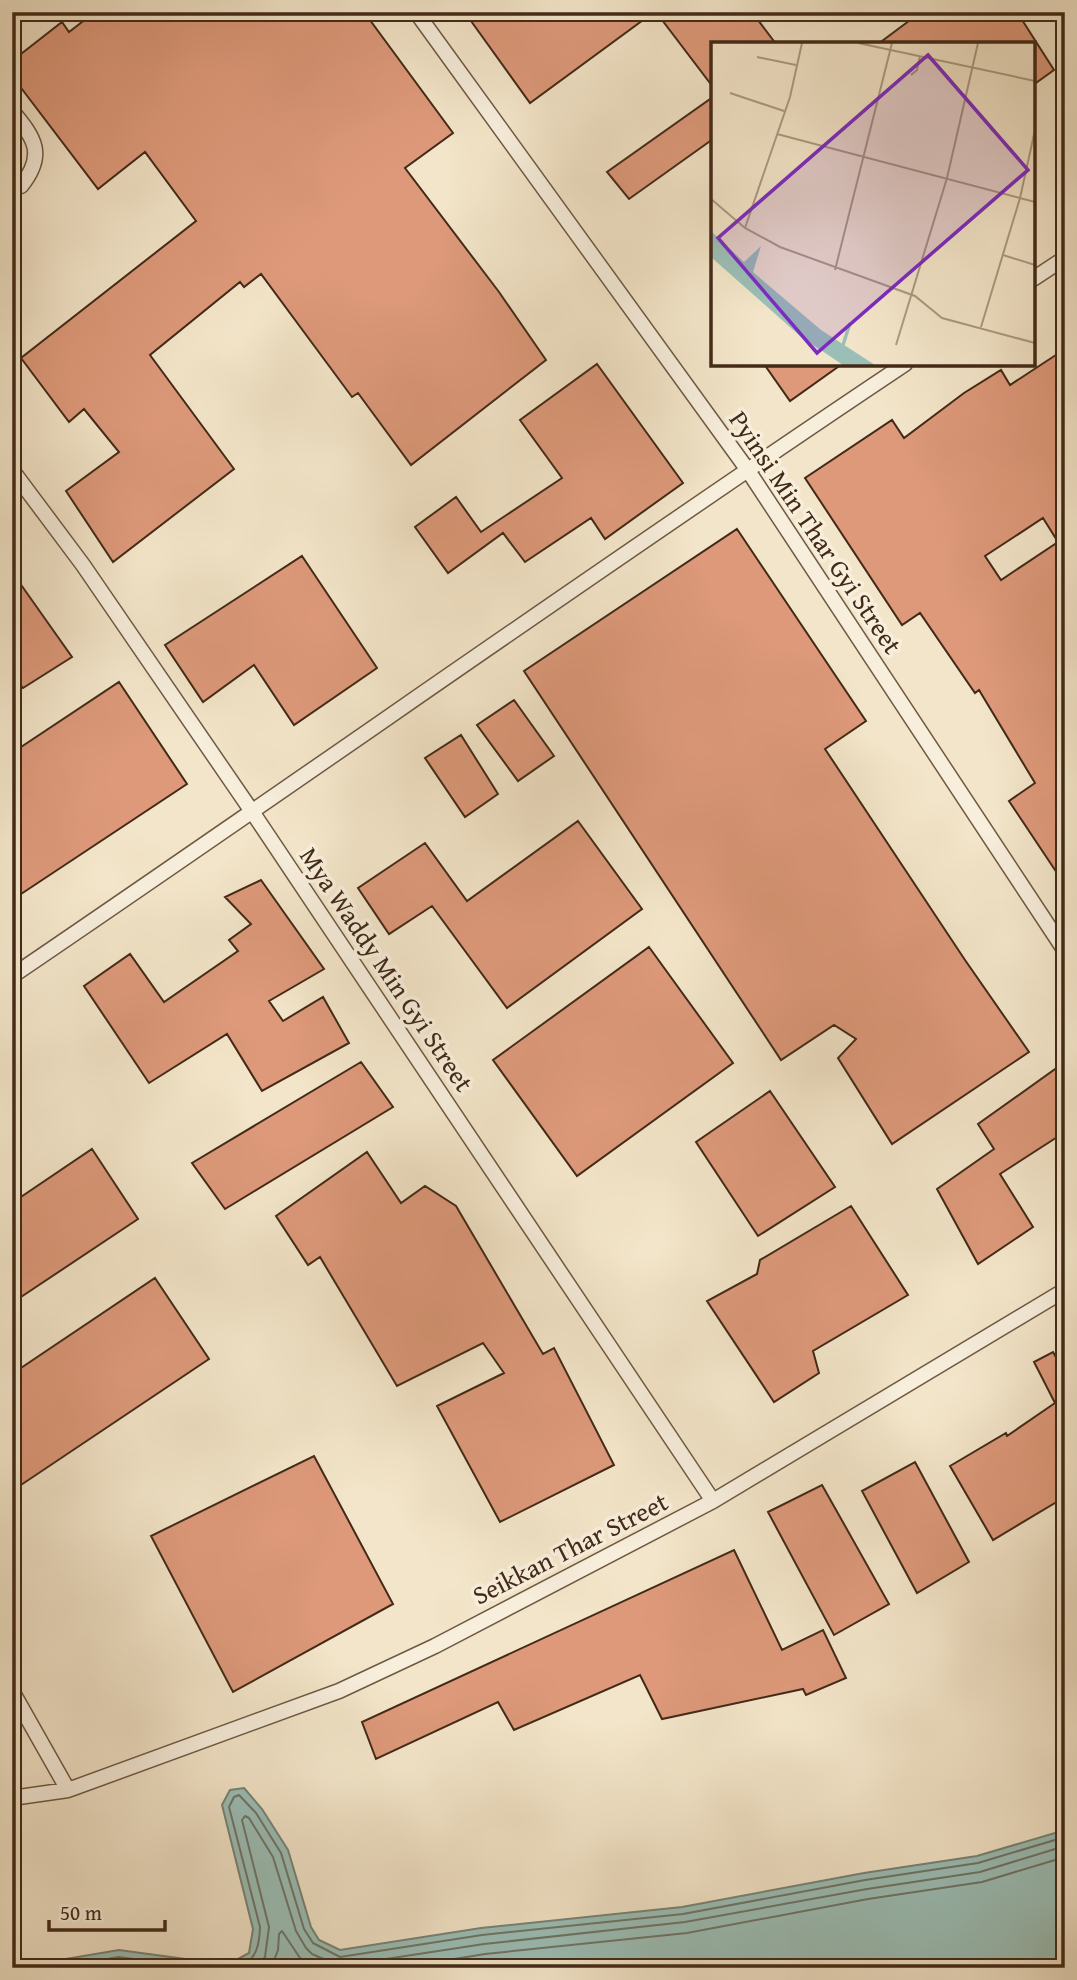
<svg xmlns="http://www.w3.org/2000/svg" width="1077" height="1980" viewBox="0 0 1077 1980" font-family="'Gentium Book Plus',serif">
<rect width="100%" height="100%" fill="#f3e5c9"/>
<filter id="stains"><feTurbulence type="fractalNoise" baseFrequency=".00286" numOctaves="4"/><feColorMatrix values="0 0 0 0 .2 0 0 0 0 .09 0 0 0 0 .02 0 0 0 .5 -.17"/></filter>
<radialGradient id="worn" r=".72"><stop offset=".6" stop-color="#630" stop-opacity="0"/><stop offset="1" stop-color="#630" stop-opacity=".3"/></radialGradient>
<path fill="#9bbfb7" stroke="#778377" stroke-width="2" d="M244 1788 262 1809 288 1850 311 1927 319 1940 340 1950 481 1928 682 1907 864 1873 977 1856 1065 1830V1963L1045 1968H12L119 1950 193 1960 216 1961 238 1959 249 1953 253 1929 222 1805 230 1790Z"/>
<g fill="none" stroke-linecap="round" stroke-linejoin="round">
<path stroke="#6e7467" stroke-width="2" d="M54 1968 119 1957 192 1967 216 1968
M217 1968C249 1965 259 1962 260 1927L229 1807 234 1797 239 1795 256 1813 281 1853 304 1929 313 1943 340 1957 482 1935 683 1914 865 1880 978 1863 1065 1837
M256 1968 265 1957 269 1927 242 1820 245 1816 249 1818 273 1857 296 1931 306 1948 312 1954 340 1966 484 1944 685 1922 867 1889 980 1872 1065 1846
M271 1968 278 1950 279 1934 282 1931 300 1958 316 1968
M399 1968 485 1954 687 1933 868 1899 982 1882 1065 1857"/>
</g>
<path fill="#dd997a" stroke="#422a17" stroke-width="2" fill-rule="evenodd" d="M95 12H364L453 133 405 168 499 292 546 360 411 465 358 393 352 397 261 274 244 287 240 282 150 355 234 469 113 562 66 491 119 452 84 409 69 422 21 358 196 221 145 152 98 189 12 76V61L62 22 69 32Z
M482 12H654L530 103 471 21Z
M656 12H752L776 44H713V87Z
M921 12H1017L1054 70 1033 85V44H878Z
M713 97V139L629 199 607 172Z
M1065 349V885L1009 801 1035 783 979 690 975 693 920 613 902 625 805 478 892 420 904 438 964 393 1001 370 1010 385ZM1043 518 1058 542 1001 580 985 556Z
M597 364 683 483 605 539 591 518 525 562 503 533 448 573 415 527 456 497 481 532 562 478 520 420Z
M764 364H842L790 401Z
M737 529 866 721 825 749 965 960 1029 1052 892 1144 838 1058 856 1039 834 1025 781 1060 524 671Z
M302 556 377 668 294 725 254 665 203 702 165 645Z
M12 572 72 657 23 688 12 674Z
M119 682 187 784 12 900V753Z
M514 700 554 756 518 781 477 725Z
M461 735 498 794 465 817 425 758Z
M578 821 642 909 507 1008 432 906 389 934 358 888 425 843 467 901Z
M261 880 324 969 269 1001 283 1021 323 997 349 1043 262 1091 227 1034 149 1083 84 986 130 954 164 1002 238 951 229 940 251 924 225 897Z
M649 947 733 1063 577 1176 493 1060Z
M361 1062 393 1107 225 1209 192 1163Z
M1065 1062V1132L1000 1174 1033 1227 978 1264 937 1189 994 1149 978 1124Z
M770 1091 835 1187 758 1236 696 1142Z
M92 1149 138 1219 12 1303V1203Z
M367 1152 401 1203 425 1186 456 1206 543 1354 554 1348 614 1465 500 1522 437 1406 504 1373 483 1343 397 1386 320 1257 308 1265 276 1216Z
M851 1206 908 1295 813 1351 819 1373 774 1402 707 1301 757 1274 760 1260Z
M155 1278 209 1359 12 1491V1374Z
M1053 1352 1065 1373V1497L993 1540 950 1466 1006 1433 1007 1436 1055 1403 1034 1362Z
M314 1456 393 1604 233 1692 151 1536Z
M915 1462 969 1562 917 1593 862 1491Z
M822 1485 889 1604 834 1635 768 1512Z
M734 1550 782 1650 823 1630 846 1678 806 1695 803 1689 662 1719 640 1675 514 1730 498 1702 376 1759 362 1722Z"/>
<g fill="none" stroke-linecap="round" stroke-linejoin="round">
<g stroke="#6e5944" stroke-width="17">
<path id="minor" d="M416 12 747 469 1065 951
M12 13 14 12
M12 111C35 138 46 155 21 186
M1033 279 1065 258
M12 470 83 565 253 813 713 1501
M12 976C311 773 605 564 905 364
M12 1691 68 1790
M12 1798 68 1790 339 1691 435 1646 713 1501 1065 1290"/>
</g>
<use href="#minor" stroke="#f7eedc" stroke-width="14"/>
</g>
<g text-anchor="middle" dominant-baseline="central" stroke-width="7" stroke-linejoin="round" paint-order="stroke">
<g font-size="26" fill="#422a17" stroke="#f7eedc">
<text transform="translate(816 532) rotate(56)">Pyinsi Min Thar Gyi Street</text>
<text transform="translate(387 969) rotate(56)">Mya Waddy Min Gyi Street</text>
<text transform="translate(570 1548) rotate(-27)">Seikkan Thar Street</text>
</g>
</g>
<g transform="translate(711 42)">
<rect width="324" height="324" fill="#f3e5c9"/>
<path d="M0 189 33 220 50 204 42 230 110 288 164 323H132L89 294 0 215Z" fill="#9bbfb7"/>
<path fill="none" stroke="#9bbfb7" stroke-width="3.5" d="M132 303 139 281"/>
<path fill="none" stroke="#ac9a82" stroke-width="2" d="M147 1 324 39M46 15 85 23M200 33 206 28 209 14M19 51 73 69M66 92 324 160M0 157 34 186 69 205 204 254 231 276 324 301M34 186 79 55 91 1M292 213 324 223M124 228 181 1M270 285 309 156 324 88M185 303 236 136 267 1"/>
<path fill="#7b2cbf" fill-opacity="0.15" stroke="#7b2cbf" stroke-width="3.5" d="M217 13 317 128 106 311 7 196Z"/>
<rect width="324" height="324" fill="none" stroke="#422a17" stroke-width="3.5"/>
</g>
<rect width="1077" height="1980" fill="none" stroke="#f3e5c9" stroke-width="42"/>
<rect x="14" y="14" width="1049" height="1952" fill="none" stroke="#422a17" stroke-width="3.5"/>
<rect x="21" y="21" width="1035" height="1938" fill="none" stroke="#422a17" stroke-width="2"/>
<path d="M49 1920v10h116v-10" fill="none" stroke="#422a17" stroke-width="3.5"/>
<text x="60" y="1920" font-size="21" fill="#422a17" stroke="#f7eedc" stroke-width="5" paint-order="stroke">50 m</text>
<rect width="100%" height="100%" filter="url(#stains)"/>
<rect width="100%" height="100%" fill="url(#worn)"/>
</svg>
